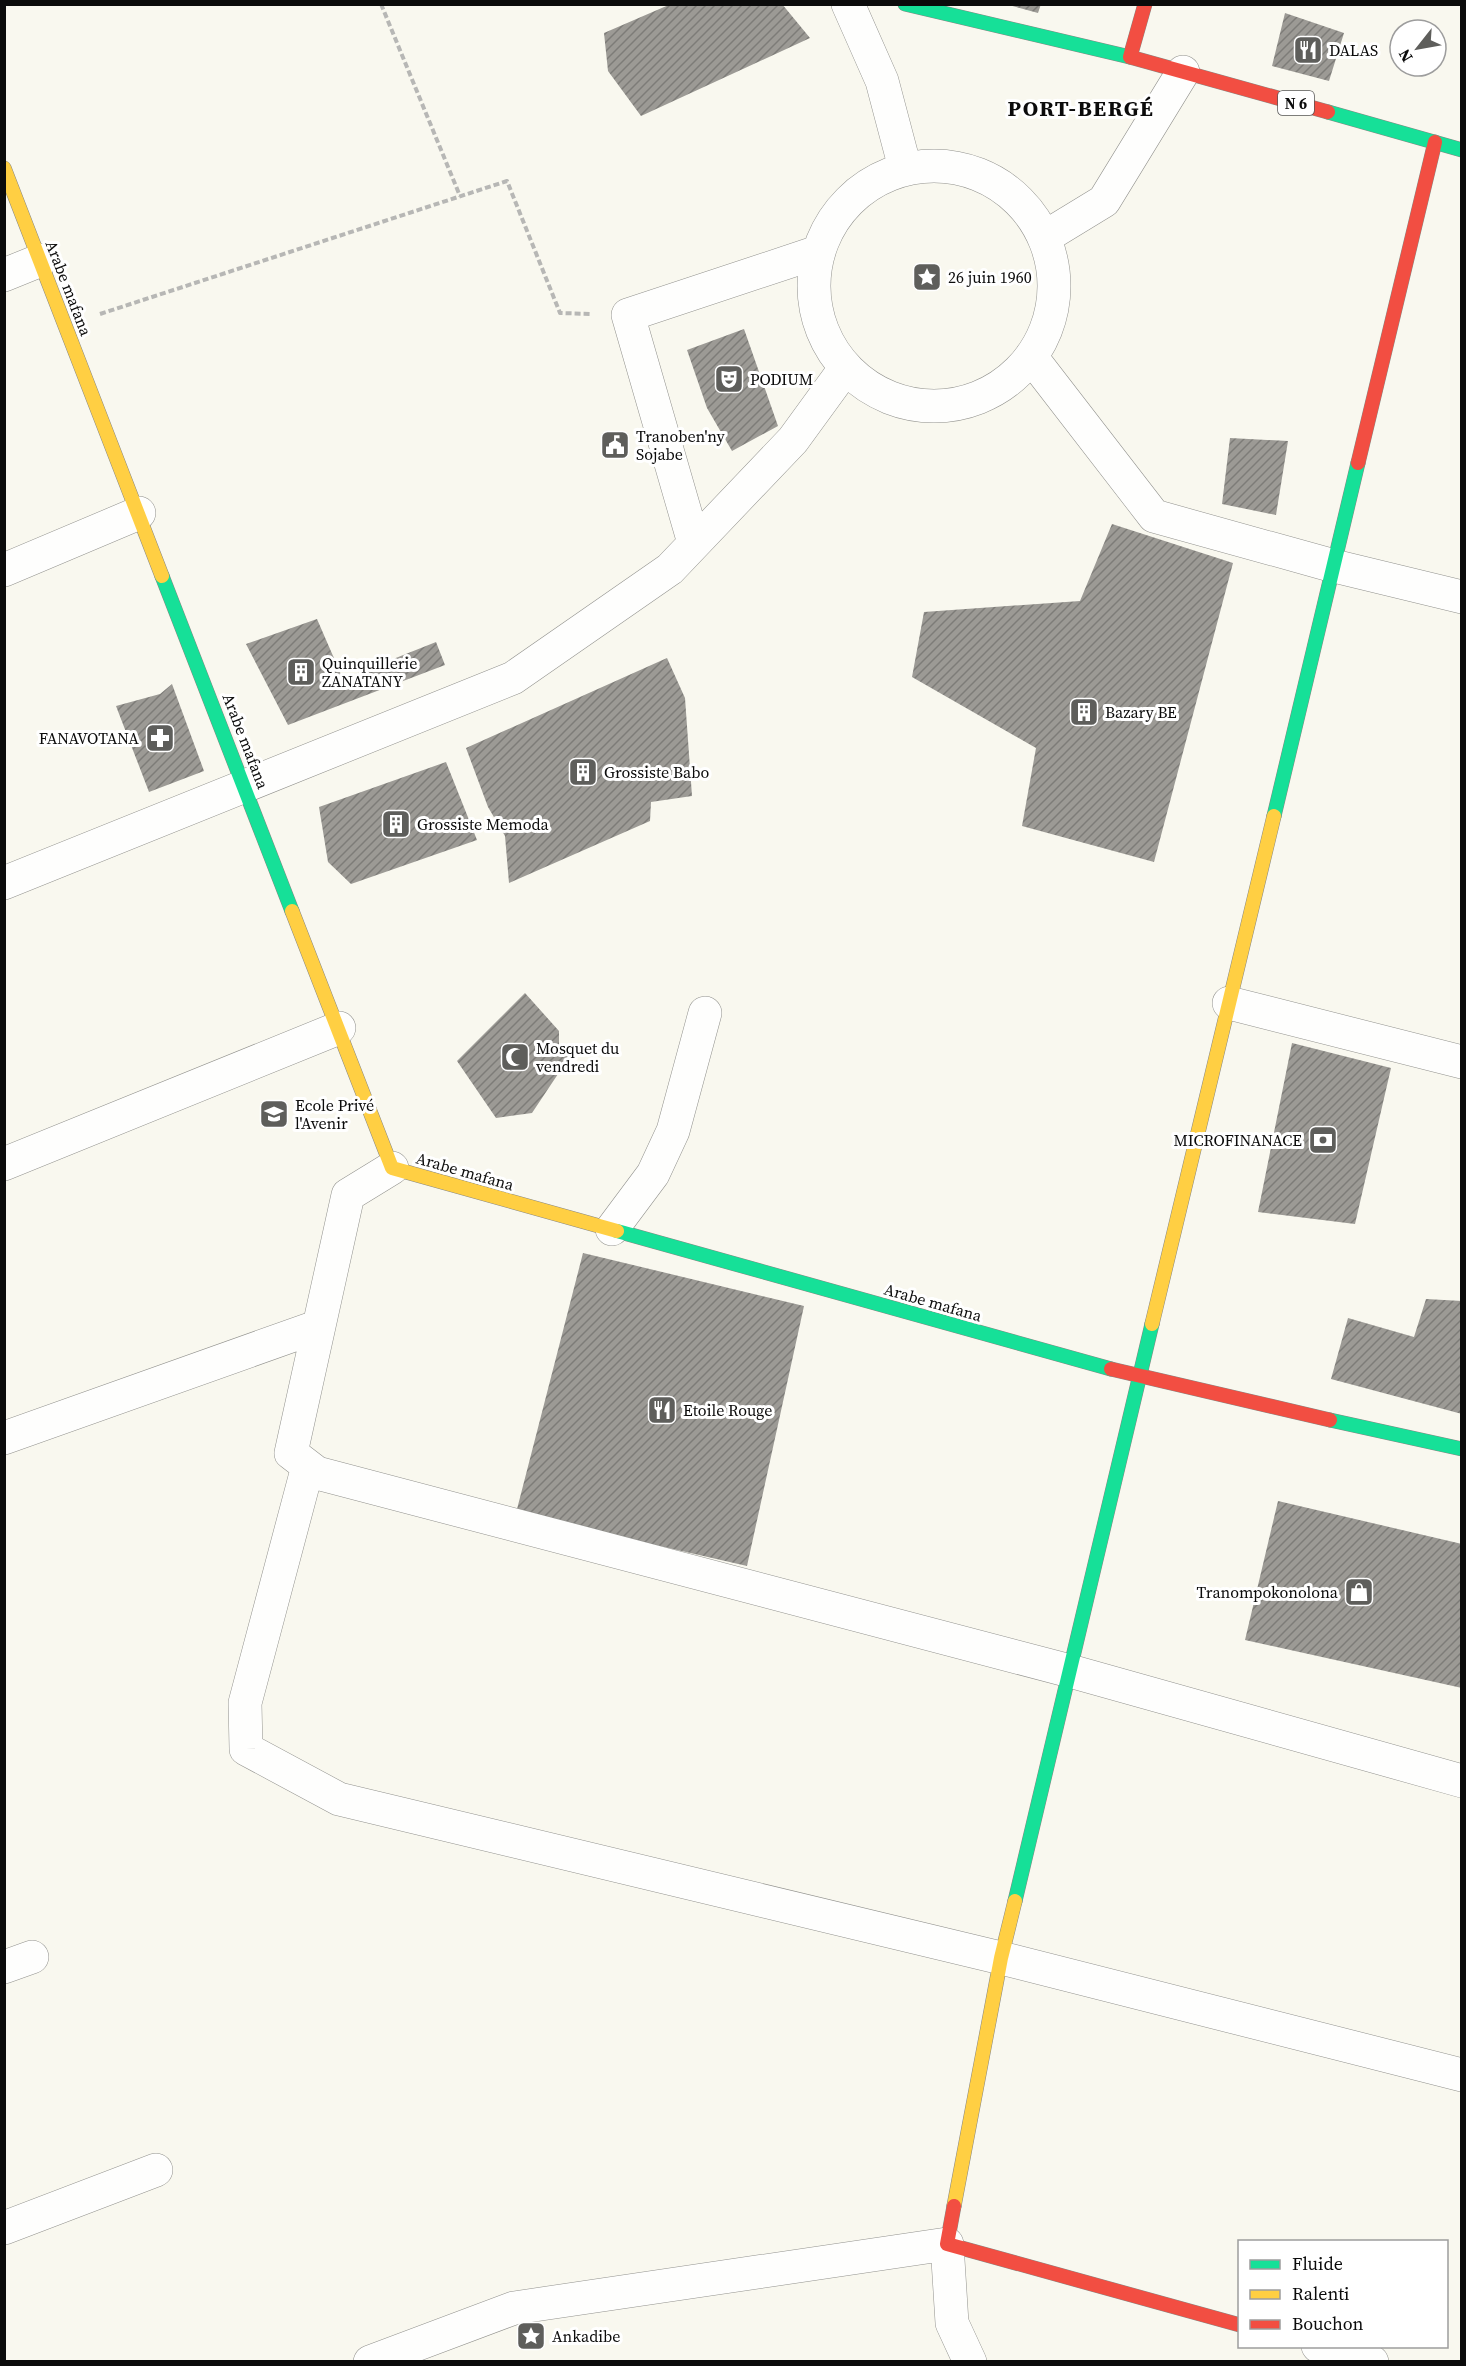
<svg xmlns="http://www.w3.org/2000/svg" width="1466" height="2366" viewBox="0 0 1466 2366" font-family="'Source Serif 4',serif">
<defs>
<pattern id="building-hatch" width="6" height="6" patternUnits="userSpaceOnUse" patternTransform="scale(1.5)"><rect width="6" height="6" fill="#9c9a95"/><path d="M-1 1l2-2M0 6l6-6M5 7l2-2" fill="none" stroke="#7d7c78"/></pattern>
</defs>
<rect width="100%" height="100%" fill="#f9f8ef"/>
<path fill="url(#building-hatch)" d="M671 4H782L810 38 641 116 608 71 604 33Z
M1005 4H1041L1038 13Z
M1285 13 1344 33 1329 81 1272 66Z
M744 329 778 426 732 451 707 408 687 350Z
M1230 438 1288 441 1276 515 1222 504Z
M1112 524 1233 563 1154 862 1022 826 1036 748 912 677 924 612 1080 601Z
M317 619 343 679 436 642 445 665 288 725 246 644Z
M667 658 685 698 692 796 651 802 650 821 509 883 505 836 488 807 466 748Z
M172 684 204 771 149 792 116 706 160 694Z
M446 762 477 840 351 884 328 862 319 807Z
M525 993 559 1031V1045L572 1053 532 1113 496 1118 457 1061Z
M1292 1043 1391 1068 1355 1224 1258 1212Z
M583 1253 804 1306 747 1566 516 1513Z
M1426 1299 1462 1301V1414L1331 1379 1348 1318 1414 1337Z
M1278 1501 1462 1544V1688L1245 1640Z"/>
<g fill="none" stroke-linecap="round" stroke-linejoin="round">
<g stroke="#92928e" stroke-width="34">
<path id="street" d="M848 4 882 81 905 168
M814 286a120 120 0 1 1 240 0a120 120 0 1 1-240 0Z
M1045 237 1104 201 1183 72
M4 275 41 260
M1032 358 1154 516 1334 566 1462 597
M694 543 628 315 818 252
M4 570 139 513
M4 883 513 678 670 569 793 440 844 370
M1229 1003 1462 1062
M4 1164 339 1028
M392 1168 348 1195 291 1453 317 1473 1070 1671 1462 1781
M612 1229 653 1174 673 1131 705 1013
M4 1438 319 1326
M308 1466 245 1703 246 1749 339 1799 1001 1958 1462 2075
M4 1967 32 1957
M4 2228 156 2170
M1318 2346 1372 2362
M370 2362 514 2308 947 2244 952 2323 970 2362"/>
</g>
<g stroke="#898884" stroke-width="15">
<path id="fast" d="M905 4 1130 57
M1328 112 1462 150
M162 576 292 911
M1274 816 1358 463
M617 1231 1111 1369
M1330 1420 1462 1449
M1015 1901 1152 1324"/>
</g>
<g stroke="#898884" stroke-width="15">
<path id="slow" d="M4 168 162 576
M292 911 392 1168 617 1231
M1152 1324 1274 816
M954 2206 1001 1958 1015 1901"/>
</g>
<g stroke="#898884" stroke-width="15">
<path id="jam" d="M1145 4 1130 57 1328 112
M1358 463 1435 142
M1111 1369 1330 1420
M954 2206 947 2244 1240 2325"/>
</g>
<path stroke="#b7b7b5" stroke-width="4" stroke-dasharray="6 3" stroke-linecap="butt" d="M381 4 460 196
M100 314 507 181 560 313 592 314"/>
<use href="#street" stroke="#fefefd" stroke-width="33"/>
<use href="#fast" stroke="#16e098" stroke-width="14"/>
<use href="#slow" stroke="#ffcf43" stroke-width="14"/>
<use href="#jam" stroke="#f24e42" stroke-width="14"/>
</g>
<defs>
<g id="restaurant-square" transform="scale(1.5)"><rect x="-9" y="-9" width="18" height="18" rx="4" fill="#5e5e5b" stroke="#fff"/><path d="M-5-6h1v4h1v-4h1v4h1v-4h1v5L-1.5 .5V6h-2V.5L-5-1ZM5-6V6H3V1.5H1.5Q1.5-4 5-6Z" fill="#fff"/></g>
<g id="sight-square" transform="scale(1.5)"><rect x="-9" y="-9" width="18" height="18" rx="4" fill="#5e5e5b" stroke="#fff"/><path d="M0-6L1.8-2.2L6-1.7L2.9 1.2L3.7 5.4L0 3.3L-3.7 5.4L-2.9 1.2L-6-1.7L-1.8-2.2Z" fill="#fff"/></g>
<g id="theatre-square" transform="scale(1.5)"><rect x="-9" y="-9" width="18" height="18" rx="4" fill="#5e5e5b" stroke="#fff"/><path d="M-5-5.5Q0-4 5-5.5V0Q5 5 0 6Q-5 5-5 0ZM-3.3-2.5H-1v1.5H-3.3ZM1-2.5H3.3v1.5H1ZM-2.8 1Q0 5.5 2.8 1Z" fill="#fff"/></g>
<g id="civic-square" transform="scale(1.5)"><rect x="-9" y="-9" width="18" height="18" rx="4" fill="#5e5e5b" stroke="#fff"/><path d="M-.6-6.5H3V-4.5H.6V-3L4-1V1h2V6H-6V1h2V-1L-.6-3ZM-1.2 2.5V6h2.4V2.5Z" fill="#fff"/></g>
<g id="building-square" transform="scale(1.5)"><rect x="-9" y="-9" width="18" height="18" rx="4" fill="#5e5e5b" stroke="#fff"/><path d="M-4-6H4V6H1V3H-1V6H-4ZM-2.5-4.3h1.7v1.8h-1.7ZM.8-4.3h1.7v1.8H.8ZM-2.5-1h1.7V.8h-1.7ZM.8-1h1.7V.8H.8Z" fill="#fff"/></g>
<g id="pharmacy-square" transform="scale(1.5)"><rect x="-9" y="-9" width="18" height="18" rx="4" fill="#5e5e5b" stroke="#fff"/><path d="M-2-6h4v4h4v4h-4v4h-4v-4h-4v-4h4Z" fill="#fff"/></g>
<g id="mosque-square" transform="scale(1.5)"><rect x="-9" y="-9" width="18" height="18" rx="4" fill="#5e5e5b" stroke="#fff"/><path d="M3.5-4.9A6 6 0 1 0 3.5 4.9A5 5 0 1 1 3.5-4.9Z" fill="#fff"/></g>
<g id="school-square" transform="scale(1.5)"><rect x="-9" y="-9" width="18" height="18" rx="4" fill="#5e5e5b" stroke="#fff"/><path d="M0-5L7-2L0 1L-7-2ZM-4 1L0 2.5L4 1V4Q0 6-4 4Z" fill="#fff"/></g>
<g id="bank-square" transform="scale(1.5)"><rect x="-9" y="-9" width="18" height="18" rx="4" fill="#5e5e5b" stroke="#fff"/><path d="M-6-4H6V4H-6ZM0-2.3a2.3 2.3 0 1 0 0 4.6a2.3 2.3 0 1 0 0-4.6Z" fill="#fff"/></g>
<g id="shop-square" transform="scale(1.5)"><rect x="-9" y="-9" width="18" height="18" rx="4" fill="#5e5e5b" stroke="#fff"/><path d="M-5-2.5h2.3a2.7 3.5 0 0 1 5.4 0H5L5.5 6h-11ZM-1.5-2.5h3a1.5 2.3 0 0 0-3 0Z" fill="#fff"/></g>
</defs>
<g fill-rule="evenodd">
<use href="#restaurant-square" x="1308" y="50"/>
<use href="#sight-square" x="927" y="277"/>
<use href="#theatre-square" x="729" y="379"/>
<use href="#civic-square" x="615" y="445"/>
<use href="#building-square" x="301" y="672"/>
<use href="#building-square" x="1084" y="712"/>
<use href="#pharmacy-square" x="160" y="738"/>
<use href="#building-square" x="583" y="772"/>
<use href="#building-square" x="396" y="824"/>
<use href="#mosque-square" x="515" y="1057"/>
<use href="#school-square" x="274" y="1114"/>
<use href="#bank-square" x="1323" y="1140"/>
<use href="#restaurant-square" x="662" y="1410"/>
<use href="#shop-square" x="1359" y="1592"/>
<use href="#sight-square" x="531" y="2336"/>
</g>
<g text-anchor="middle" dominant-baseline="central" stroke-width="6" stroke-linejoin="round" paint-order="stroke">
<rect fill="#fff" stroke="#545454" stroke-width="1.5" x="1278" y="91" width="36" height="24" rx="4.5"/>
<g font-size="15" font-weight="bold" fill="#0b0b0b">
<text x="1296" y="103">N 6</text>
</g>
<g font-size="16" fill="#0b0b0b" stroke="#fff" text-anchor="start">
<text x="1329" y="50">DALAS</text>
<text x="948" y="277">26 juin 1960</text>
<text x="750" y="379">PODIUM</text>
<text x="636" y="436">Tranoben'ny<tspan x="636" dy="18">Sojabe</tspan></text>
<text x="322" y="663">Quinquillerie<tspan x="322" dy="18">ZANATANY</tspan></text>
<text x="1105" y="712">Bazary BE</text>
<text x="139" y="738" text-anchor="end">FANAVOTANA</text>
<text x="604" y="772">Grossiste Babo</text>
<text x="417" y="824">Grossiste Memoda</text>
<text x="536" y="1048">Mosquet du<tspan x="536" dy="18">vendredi</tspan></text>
<text x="295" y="1105">Ecole Privé<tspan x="295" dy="18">l'Avenir</tspan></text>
<text x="1302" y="1140" text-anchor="end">MICROFINANACE</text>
<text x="683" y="1410">Etoile Rouge</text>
<text x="1338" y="1592" text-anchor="end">Tranompokonolona</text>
<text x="552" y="2336">Ankadibe</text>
</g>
<g font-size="16" fill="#0b0b0b" stroke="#fff">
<text transform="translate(69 288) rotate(69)">Arabe mafana</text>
<text transform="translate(246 741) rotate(69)">Arabe mafana</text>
<text transform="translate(465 1171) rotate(16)">Arabe mafana</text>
<text transform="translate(933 1302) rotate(16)">Arabe mafana</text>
</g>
<g font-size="22" font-weight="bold" letter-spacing="1.5" fill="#0b0b0b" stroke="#fff">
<text x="1081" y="108">PORT-BERGÉ</text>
</g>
</g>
<rect width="1466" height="2366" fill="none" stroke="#0b0b0b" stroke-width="12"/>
<rect x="1238" y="2240" width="210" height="108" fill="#ffffff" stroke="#9d9d9d" stroke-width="1.5"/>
<rect x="1250" y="2260" width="30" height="9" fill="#16e098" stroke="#9d9d9d" stroke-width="1.5"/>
<text x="1292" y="2270" font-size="18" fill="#0b0b0b">Fluide</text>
<rect x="1250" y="2290" width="30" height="9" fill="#ffcf43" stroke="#9d9d9d" stroke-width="1.5"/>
<text x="1292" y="2300" font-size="18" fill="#0b0b0b">Ralenti</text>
<rect x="1250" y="2320" width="30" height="9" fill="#f24e42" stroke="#9d9d9d" stroke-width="1.5"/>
<text x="1292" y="2330" font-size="18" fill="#0b0b0b">Bouchon</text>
<g transform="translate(1418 48) rotate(239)"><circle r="28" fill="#ffffff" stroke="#9d9d9d" stroke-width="1.5"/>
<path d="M0-4.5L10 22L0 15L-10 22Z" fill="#5e5e5b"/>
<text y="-9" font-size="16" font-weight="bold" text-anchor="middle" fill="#0b0b0b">N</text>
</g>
</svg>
